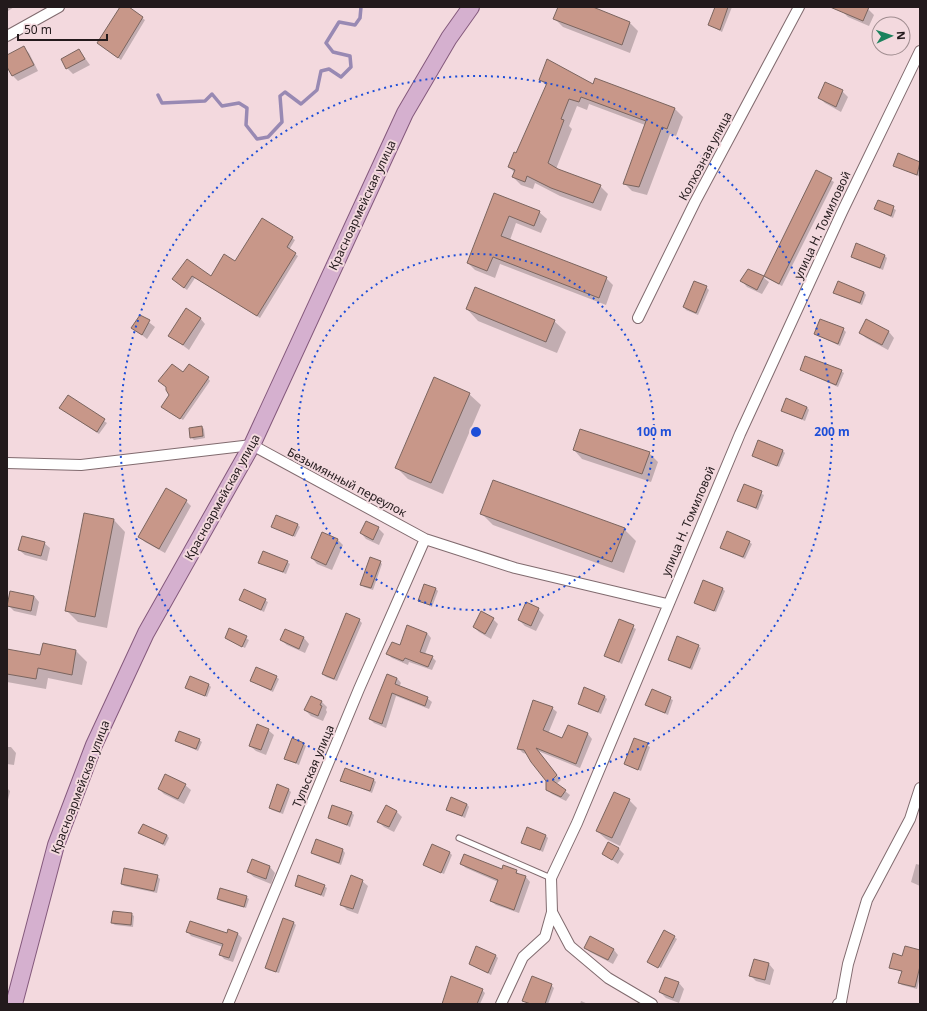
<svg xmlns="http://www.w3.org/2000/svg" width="927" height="1011" viewBox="0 0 927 1011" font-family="'Noto Sans',sans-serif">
<rect width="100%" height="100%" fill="#f3d9de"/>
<path fill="#0003" d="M7 7H14L8 11Z
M121 7H127L145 20 121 60 98 43Z
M559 7H590L630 23 638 31 630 53 563 27 554 18Z
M716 7H732L722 32 709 25Z
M844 7H863L868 9 874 15 869 26 848 17 842 11Z
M24 48 29 53 38 71 18 81 13 76 7 65V56Z
M79 50 90 65 73 74 67 68Z
M595 79 675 109 683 117 676 136 670 134 647 195 632 191 624 183 645 125 589 104 587 110 577 106 569 126 572 129 556 169 600 186 608 194 601 211 560 196 535 183 533 189 521 185 513 177 515 173 509 167 517 154 547 86 540 80 593 85Z
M842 91 848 97 841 112 825 103 820 98Z
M898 155 920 163V177L894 165Z
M816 171 834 182 782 286 764 277Z
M495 194 539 212 547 219 541 233 516 223 510 240 606 278 613 285 606 305 500 264 495 278 475 270 468 263Z
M879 201 896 210 893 218 875 209Z
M292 238 295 240 289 250 298 256 260 318 195 278 187 290 176 282 188 260 211 277 236 263Z
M857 245 885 256 887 258 883 270 855 259 852 256Z
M763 277 769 282 762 294 747 287 742 281Z
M706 287 709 290 698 315 686 310 684 307Z
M864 292 866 295 862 305 834 293Z
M467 309 554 321 566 332 557 353 478 321Z
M141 316 155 327 147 339 133 328Z
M200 318 205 324 189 350 169 335Z
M867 320 889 332 894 338 888 350 866 338 860 333Z
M843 329 846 332 840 346 815 334Z
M801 370 841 371 844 373 838 387Z
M183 374 208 378 210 381 183 420 165 409Z
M469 394 481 405 443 494 408 479 396 467Z
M68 396 107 423 99 434 63 410Z
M807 407 809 410 805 421 782 411Z
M202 427 204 429 205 438 194 440 191 437Z
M574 450 649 453 658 462 651 482 582 459Z
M783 451 785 453 779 467 753 455Z
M744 486 764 495 758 510 738 500Z
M186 501 191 506 165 553 145 542 140 537Z
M481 513 624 529 636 541 624 573 493 525Z
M114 520 125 532 107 628 78 622 67 611Z
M297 524 300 527 295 537 272 526Z
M378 528 384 534 379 545 366 539 361 533Z
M337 539 343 545 332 570 317 564 312 558Z
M749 542 752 544 745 559 721 548Z
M44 543 50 548 47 561 25 555 19 550Z
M287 562 290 564 286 574 259 563Z
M380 562 382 564 373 590 364 587 362 584Z
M722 588 725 591 716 612 695 602Z
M436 589 438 591 432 607 419 600Z
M244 590 268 602 264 612 240 600Z
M34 596 39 602 36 616 14 611 8 605Z
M538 609 544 615 536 631 525 626 519 620Z
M493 619 498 624 491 639 479 632 474 627Z
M359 620 362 623 337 681 326 677 323 674Z
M619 620 636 629 622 664 605 656Z
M230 629 249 640 245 648 226 638Z
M286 630 304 638 309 644 305 653 287 645 281 640Z
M427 633 431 638 425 654 432 657 436 661 432 670 409 662 408 665 392 658 387 654Z
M44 645 76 651 87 662 82 685 48 678 46 689 7 682V650L41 656Z
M698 646 701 648 692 670 669 660Z
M276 677 279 679 273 692 251 681Z
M397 678 401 683 399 687 427 698 432 702 429 709 396 696 386 728 374 723 370 719Z
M209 685 211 687 207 697 186 687Z
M652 691 673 700 668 715 646 705Z
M604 696 607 699 601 714 579 704Z
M322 702 327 707 326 710 327 712 323 721 311 716 305 710Z
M552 708 557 712 548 734 563 740 568 727 588 734 592 739 580 768 538 751 561 780 556 784 570 795 566 801 552 794 547 790V781L527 754 523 753 518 748Z
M268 730 274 735 266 755 256 751 250 746Z
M635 739 650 747 641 771 625 764Z
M199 740 202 742 198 751 176 741Z
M303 743 306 746 299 765 285 759Z
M7 747H11L16 753 14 765 7 764Z
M342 780H374L376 782 372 793Z
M185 785 191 790 184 804 164 794 159 789Z
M7 788 10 791 8 800H7Z
M288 789 291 792 283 814 272 810 270 808Z
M629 800 637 808 620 846 606 839 597 831Z
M467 804 469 807 465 818 447 810Z
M351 812 354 815 350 827 329 817Z
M397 812 402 817 394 832 384 827 379 822Z
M140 833 167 835 169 838 165 846Z
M546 836 548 838 543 852 522 842Z
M317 841 343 850 345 853 341 865 315 855 312 853Z
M618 848 624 854 618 864 603 854Z
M450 853 452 855 444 874 424 865Z
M252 861 270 867 275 873 271 884 254 877 248 872Z
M461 864 502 871H516L520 876 526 877 530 882 519 913 496 905 491 901 498 882 466 868Z
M916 864 920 865V886L911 882Z
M157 876 160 879 157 893 124 886 122 884Z
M362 881 368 886 358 914 347 910 341 904Z
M296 885 324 886 327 888 324 897Z
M246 897 249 899 246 908 220 901 218 899Z
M131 914 134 916 133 927 115 925 112 923Z
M294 923 296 925 279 973 268 970 266 967Z
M229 930 238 934 242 938 233 962 224 959 220 954 223 947 191 936 187 931 227 935Z
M674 937 677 939 661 968 650 962Z
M590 938 614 950 618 955 613 964 590 952 586 948Z
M920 951V977L917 989 902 985 899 983 902 972 890 967 903 957Z
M496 956 498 958 491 975 470 964Z
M769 964 774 970 770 985 756 981 751 976Z
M666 978 679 983 684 989 679 1003 666 998 660 992Z
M551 985 554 988 548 1004H528L524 1001Z
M482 990 485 993 480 1004H446Z
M581 1001 588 1004H580Z"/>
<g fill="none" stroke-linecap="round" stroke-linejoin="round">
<path stroke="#9889b3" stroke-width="3.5" d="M158 95 162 103 205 101 212 94 222 106 239 103 247 108 246 125 257 139 268 137 282 122 280 96 285 92 301 104 317 90 321 71 329 69 341 77 351 67 350 56 333 52 326 43 339 22 355 25 360 18 361 7"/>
</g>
<path fill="#c89789" stroke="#7b655f" d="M120 7H129L143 17 118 58 97 43Z
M558 7H593L630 22 622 45 553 19Z
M715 7H728L720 30 708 25Z
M830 7H869L863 21Z
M24 46 34 65 12 76 7 67V55Z
M79 49 85 59 66 69 61 59Z
M547 59 593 84 595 78 675 108 667 129 662 127 639 187 623 184 646 121 581 97 579 102 569 99 561 119 564 120 548 163 558 169 601 185 593 203 551 188 527 176 525 182 512 177 515 170 508 167 514 152 516 153 547 83 539 80Z
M825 82 843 90 836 107 818 98Z
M898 153 920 162 917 175 893 166Z
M816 170 832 178 779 284 764 276Z
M494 193 540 211 534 226 509 216 501 236 607 277 599 298 493 257 487 271 467 263Z
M878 200 894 206 891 216 874 209Z
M262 218 293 237 287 247 296 253 257 316 192 276 184 288 172 279 187 259 211 276 224 254 235 261Z
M856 243 885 255 880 268 851 257Z
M748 269 764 276 757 290 740 281Z
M694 281 707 286 696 313 683 307Z
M838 281 864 292 860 303 833 293Z
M475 287 555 320 546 342 466 309Z
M186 308 201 318 183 345 168 336Z
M140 315 150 320 142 335 131 328Z
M820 319 844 328 838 344 814 334Z
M866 319 889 331 882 345 859 333Z
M805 356 842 370 836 385 800 370Z
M172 364 183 372 189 364 209 377 180 419 161 407 169 395 166 390V387L158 381Z
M434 377 470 393 431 483 395 468Z
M68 395 105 419 97 432 59 408Z
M786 398 807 407 802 419 781 411Z
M202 426 203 436 190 438 189 428Z
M580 429 650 452 642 474 573 450Z
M758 440 783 450 777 466 752 456Z
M493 480 625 528 612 562 480 514Z
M744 484 762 491 756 508 737 501Z
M166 488 187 500 159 549 138 537Z
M84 513 114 519 95 617 65 611Z
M276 515 298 524 293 536 271 527Z
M366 521 379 527 373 540 360 533Z
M727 531 750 541 743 557 720 548Z
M322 532 338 539 326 565 311 558Z
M22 536 45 542 41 556 18 550Z
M263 551 288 561 283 572 258 563Z
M370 557 381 561 371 588 360 585Z
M703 580 723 588 714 611 694 603Z
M424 584 436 588 430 605 418 601Z
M244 589 266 599 261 610 239 600Z
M10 591 34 596 31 611 7 606Z
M526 602 539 608 531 626 518 620Z
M481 611 494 618 485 634 473 627Z
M346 613 360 619 334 679 322 674Z
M619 619 634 625 619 662 604 656Z
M407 625 427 633 420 652 433 656 428 667 405 658 403 661 386 654 392 642 400 645Z
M229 628 247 636 242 647 225 638Z
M285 629 304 637 299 649 280 640Z
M677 636 699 645 690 668 668 660Z
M43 643 76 650 72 675 38 668 36 679 7 674V649L40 655Z
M256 667 277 676 271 690 250 681Z
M387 674 397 678 395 684 428 697 425 706 392 693 382 724 369 719Z
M190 676 209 684 205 696 185 688Z
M584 687 605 696 598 712 578 704Z
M652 689 671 697 665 713 645 705Z
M311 696 322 701 320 705 322 706 318 716 304 710Z
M533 700 553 707 543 730 562 738 568 725 588 733 576 764 536 748 557 775 552 780 566 790 561 797 546 790V781L531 762 524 750 517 749Z
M257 724 269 729 261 750 249 746Z
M179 731 200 739 196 749 175 741Z
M292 738 304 743 296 763 284 759Z
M634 738 648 743 638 770 624 764Z
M345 768 374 779 370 791 340 781Z
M165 774 186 784 178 799 158 789Z
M277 784 289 789 280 812 269 808Z
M614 792 630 799 612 838 596 831Z
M451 797 467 804 462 816 446 810Z
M332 805 352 812 347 825 328 818Z
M386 805 397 811 389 827 377 822Z
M143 824 167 835 163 844 138 833Z
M527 827 546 835 540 850 521 843Z
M316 839 343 849 339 863 311 853Z
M608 842 619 848 612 860 602 854Z
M432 844 450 852 441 873 423 865Z
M464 854 502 869 503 865 517 870 516 873 526 876 514 910 490 901 498 880 460 864Z
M252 859 270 866 266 879 247 872Z
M124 868 158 875 154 891 121 884Z
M298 875 325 885 321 895 295 886Z
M351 875 363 880 353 909 340 905Z
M220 888 247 896 244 907 217 899Z
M113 911 132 913 131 925 111 923Z
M283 918 294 922 276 972 265 968Z
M190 921 227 933 228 929 238 933 229 958 219 955 223 944 186 932Z
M664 930 675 936 658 968 647 962Z
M590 936 614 949 608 960 584 948Z
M476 946 496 955 488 973 469 964Z
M905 946 920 950V966L915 987 898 983 902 971 889 968 893 953 902 956Z
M754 959 769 963 765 980 749 976Z
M451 976 483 989 477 1004H442Z
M532 976 552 984 545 1004H531L522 1001Z
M665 977 679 982 673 998 659 992Z"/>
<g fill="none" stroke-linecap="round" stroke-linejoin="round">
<g stroke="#816b6f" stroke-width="7">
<path id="lane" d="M459 838 551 878"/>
</g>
<g stroke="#816b6f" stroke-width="12">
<path id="street" d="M7 36 59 7
M638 318 695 202 799 7
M7 463 81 465 252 445 425 539 515 568 667 604
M552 912 570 946 608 978 652 1004
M228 1004 359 689 425 539
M501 1004 523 957 545 937 552 912 551 878 577 823 740 434 842 212 920 51
M838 1004 841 1002 848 964 867 900 910 819 920 788"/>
</g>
<g stroke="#84597c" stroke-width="18">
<path id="primary" d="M14 1004 56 845 94 745 146 633 252 445 405 113 449 38 471 7"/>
</g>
<use href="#lane" stroke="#fff" stroke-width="5"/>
<use href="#street" stroke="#fff" stroke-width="10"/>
<use href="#primary" stroke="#d5b0cf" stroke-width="16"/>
</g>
<g fill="none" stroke="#1d4ed8" stroke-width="2" stroke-dasharray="2 4">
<circle cx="476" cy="432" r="178"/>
<circle cx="476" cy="432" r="356"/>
</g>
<g text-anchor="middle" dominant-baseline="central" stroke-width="4" stroke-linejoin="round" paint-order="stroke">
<g font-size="12" fill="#231a1c" stroke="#f3d9de">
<text transform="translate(705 156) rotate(-62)">Колхозная улица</text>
<text transform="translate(362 205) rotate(-65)">Красноармейская улица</text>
<text transform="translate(822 225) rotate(-65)">улица Н. Томиловой</text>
<text transform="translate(347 482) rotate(28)">Безымянный переулок</text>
<text transform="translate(222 497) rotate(-61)">Красноармейская улица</text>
<text transform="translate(688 521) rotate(-67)">улица Н. Томиловой</text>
<text transform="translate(313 766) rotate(-67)">Тульская улица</text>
<text transform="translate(80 787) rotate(-69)">Красноармейская улица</text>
</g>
</g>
<circle cx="476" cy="432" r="6" fill="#1d4ed8" stroke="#f3d9de" stroke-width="2"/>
<g font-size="12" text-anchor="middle" font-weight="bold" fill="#1d4ed8" stroke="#f3d9de" stroke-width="4" stroke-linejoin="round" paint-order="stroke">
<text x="654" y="436">100 m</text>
<text x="832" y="436">200 m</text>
</g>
<rect width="927" height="1011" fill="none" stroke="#231a1c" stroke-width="16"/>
<g transform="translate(891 36) rotate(87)"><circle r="19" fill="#f3d9de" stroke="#a08d90"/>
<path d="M0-3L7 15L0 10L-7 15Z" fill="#1b825d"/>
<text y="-6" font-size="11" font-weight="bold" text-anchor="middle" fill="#231a1c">N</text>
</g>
<path d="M18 34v6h89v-6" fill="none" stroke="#231a1c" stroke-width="2"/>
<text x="24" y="34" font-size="12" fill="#231a1c" stroke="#f3d9de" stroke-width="3" paint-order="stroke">50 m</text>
</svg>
